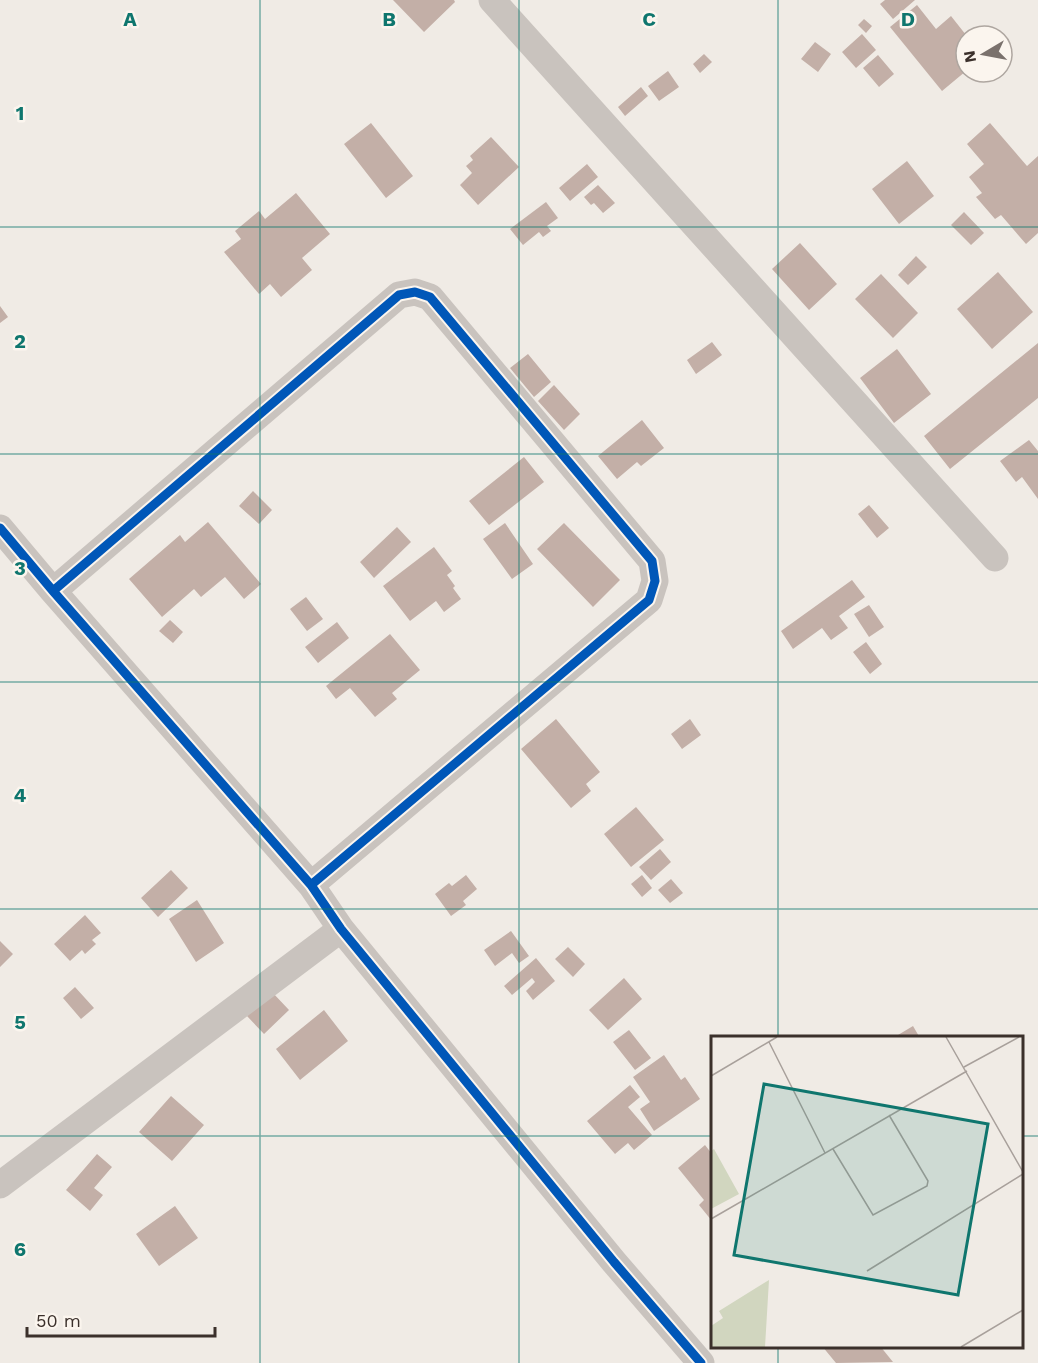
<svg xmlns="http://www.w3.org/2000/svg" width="1038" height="1363" viewBox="0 0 1038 1363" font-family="'Work Sans',sans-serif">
<rect width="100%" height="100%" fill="#f0ebe5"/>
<path fill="#c3afa7" d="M393 0H454L455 2 424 32Z
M885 0H915L893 19 880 4Z
M917 5 936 29 951 16 966 35V44L956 53 966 66V71L942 91 890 27Z
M864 19 872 26 866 33 858 25Z
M862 34 876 50 856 68 842 52Z
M815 42 831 54 818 72 801 59Z
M704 54 712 62 700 73 693 64Z
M878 55 894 74 879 87 863 68Z
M668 71 679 87 659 101 648 86Z
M641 87 648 96 625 116 618 107Z
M371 123 413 176 386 198 344 144Z
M990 123 1027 166 1038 156V233L1026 244 1001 215 995 219 976 197 982 193 969 177 984 164 967 144Z
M491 137 519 167 478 205 460 185 472 173 466 166 473 160 470 156Z
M907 161 934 196 899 224 872 189Z
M587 164 598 177 570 201 559 188Z
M598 185 615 203 603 213 594 203 591 205 584 197Z
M296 193 330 234 302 258 312 270 281 297 270 284 259 294 224 252 241 239 235 231 259 211 265 219Z
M546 202 558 218 547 226 551 231 543 237 539 232 523 245 510 229Z
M964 212 984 233 971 245 951 225Z
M800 243 837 284 809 310 772 269Z
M916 256 927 267 908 285 898 275Z
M998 272 1033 312 992 349 957 309Z
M881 274 918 313 893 338 855 299Z
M0 306 8 317 0 323Z
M712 342 722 355 696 374 687 360Z
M1038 343V398L950 469 924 436Z
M897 349 931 394 894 423 860 378Z
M528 354 551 382 534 397 510 368Z
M554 385 580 414 564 430 538 401Z
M642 420 664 448 641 466 637 462 617 479 598 456Z
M1029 440 1038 451V499L1022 477 1016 482 1000 461Z
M524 457 544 482 489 525 469 501Z
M253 491 272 510 259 524 239 506Z
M869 505 889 528 877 538 858 514Z
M208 522 261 584 244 599 225 577 201 597 194 589 162 617 129 579 180 535 185 542Z
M505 523 533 564 512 579 483 539Z
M564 523 620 580 593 607 537 549Z
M397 527 411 542 374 578 360 562Z
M434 547 452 571 447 575 455 586 453 588 461 599 444 612 436 601 410 621 383 586Z
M852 580 865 597 839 616 848 628 831 640 822 628 793 649 781 631Z
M306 597 323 619 307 631 290 609Z
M869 605 884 627 869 637 854 614Z
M170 620 183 632 173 643 159 631Z
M337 622 349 638 318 663 305 647Z
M390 634 420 670 392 693 397 699 375 717 350 688 336 699 326 686Z
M866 642 882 664 870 674 853 652Z
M556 719 600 772 586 784 591 791 571 808 521 749Z
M690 719 701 735 682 749 671 734Z
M636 807 664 840 631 867 604 834Z
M660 849 671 862 651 880 639 867Z
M171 870 188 888 158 917 141 898Z
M466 875 477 889 463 901 466 905 451 916 435 894 449 883 452 886Z
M642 875 652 888 642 897 631 884Z
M671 879 683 893 670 903 658 890Z
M197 900 224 943 196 962 169 919Z
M85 915 101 933 92 940 96 944 85 954 82 950 70 961 54 944Z
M511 931 529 956 519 963 512 953 495 966 484 950Z
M0 941 13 954 0 967Z
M568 947 585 964 573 977 555 959Z
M536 958 555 981 533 1000 526 991 535 982 532 978 512 995 504 986Z
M624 978 642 999 608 1030 589 1010Z
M75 987 94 1008 81 1019 63 998Z
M272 992 289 1010 264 1034 247 1016Z
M324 1010 348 1041 300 1080 276 1049Z
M913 1026 920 1038H893Z
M629 1030 651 1058 635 1070 613 1042Z
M664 1055 681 1080 685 1077 700 1099 654 1131 640 1109 650 1102 633 1077Z
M630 1085 640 1097 628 1107 652 1135 634 1150 628 1143 615 1154 587 1121Z
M171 1096 204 1125 172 1161 139 1132Z
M705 1145 712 1154V1221L699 1205 704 1200 678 1168Z
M97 1154 112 1167 94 1188 103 1195 90 1211 66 1190Z
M175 1206 198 1238 159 1266 136 1234Z
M822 1346H880L893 1362 836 1363Z"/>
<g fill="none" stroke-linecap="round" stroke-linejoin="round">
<path stroke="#c9c3be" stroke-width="27" d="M492 0 995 558
M0 528 53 591 311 885 341 929 614 1262 701 1363
M53 591 399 295 415 292 430 297 652 561 655 581 649 600 311 885
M0 1185 341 929"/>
<g stroke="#fbf5ee" stroke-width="13">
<path id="cycleway" d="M0 528 53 591 311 885 341 929 614 1262 701 1363
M53 591 399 295 415 292 430 297 652 561 655 581 649 600 311 885"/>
</g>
<use href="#cycleway" stroke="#0057b8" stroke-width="9"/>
</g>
<path fill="none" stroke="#0f766e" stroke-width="1.5" stroke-opacity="0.55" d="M260 0V1363M519 0V1363M778 0V1038M0 227H1038M0 454H1038M0 682H1038M0 909H1038M0 1136H712M1022 1136H1038M778 1346V1363"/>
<g transform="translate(711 1036)">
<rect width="312" height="312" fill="#f0ebe5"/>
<path d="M3 113 28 158 0 173V115ZM58 244 54 311H0V290L12 282 8 275Z" fill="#d1d6bf"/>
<path fill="none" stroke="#a8a09b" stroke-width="1.5" d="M235 1 312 136M58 6 114 117M253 31 308 1M0 40 66 1M122 113 162 179 216 150 217 145 178 79M0 183 256 35M156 235 312 138M250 311 312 274"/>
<path fill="#0f766e" fill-opacity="0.15" stroke="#0f766e" stroke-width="3" d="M53 48 277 88 247 259 23 219Z"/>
<rect width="312" height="312" fill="none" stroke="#3b302b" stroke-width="3"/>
</g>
<g font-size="20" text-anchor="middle" font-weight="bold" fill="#0f766e" stroke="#fbf5ee" stroke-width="5" stroke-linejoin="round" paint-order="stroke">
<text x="130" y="26">A</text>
<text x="389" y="26">B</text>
<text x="649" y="26">C</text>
<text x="908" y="26">D</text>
<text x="20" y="120">1</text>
<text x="20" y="348">2</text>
<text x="20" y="575">3</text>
<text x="20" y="802">4</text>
<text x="20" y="1029">5</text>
<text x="20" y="1256">6</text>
</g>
<g transform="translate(984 54) rotate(260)"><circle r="28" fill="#fbf5ee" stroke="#aea6a0" stroke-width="1.5"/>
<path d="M0-4.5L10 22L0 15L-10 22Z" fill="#7a716c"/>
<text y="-9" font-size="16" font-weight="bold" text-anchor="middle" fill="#3b302b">N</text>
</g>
<path d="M27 1327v9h188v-9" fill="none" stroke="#3b302b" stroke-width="3"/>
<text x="36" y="1327" font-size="18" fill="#3b302b" stroke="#fbf5ee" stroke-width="4.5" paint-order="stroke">50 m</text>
</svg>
